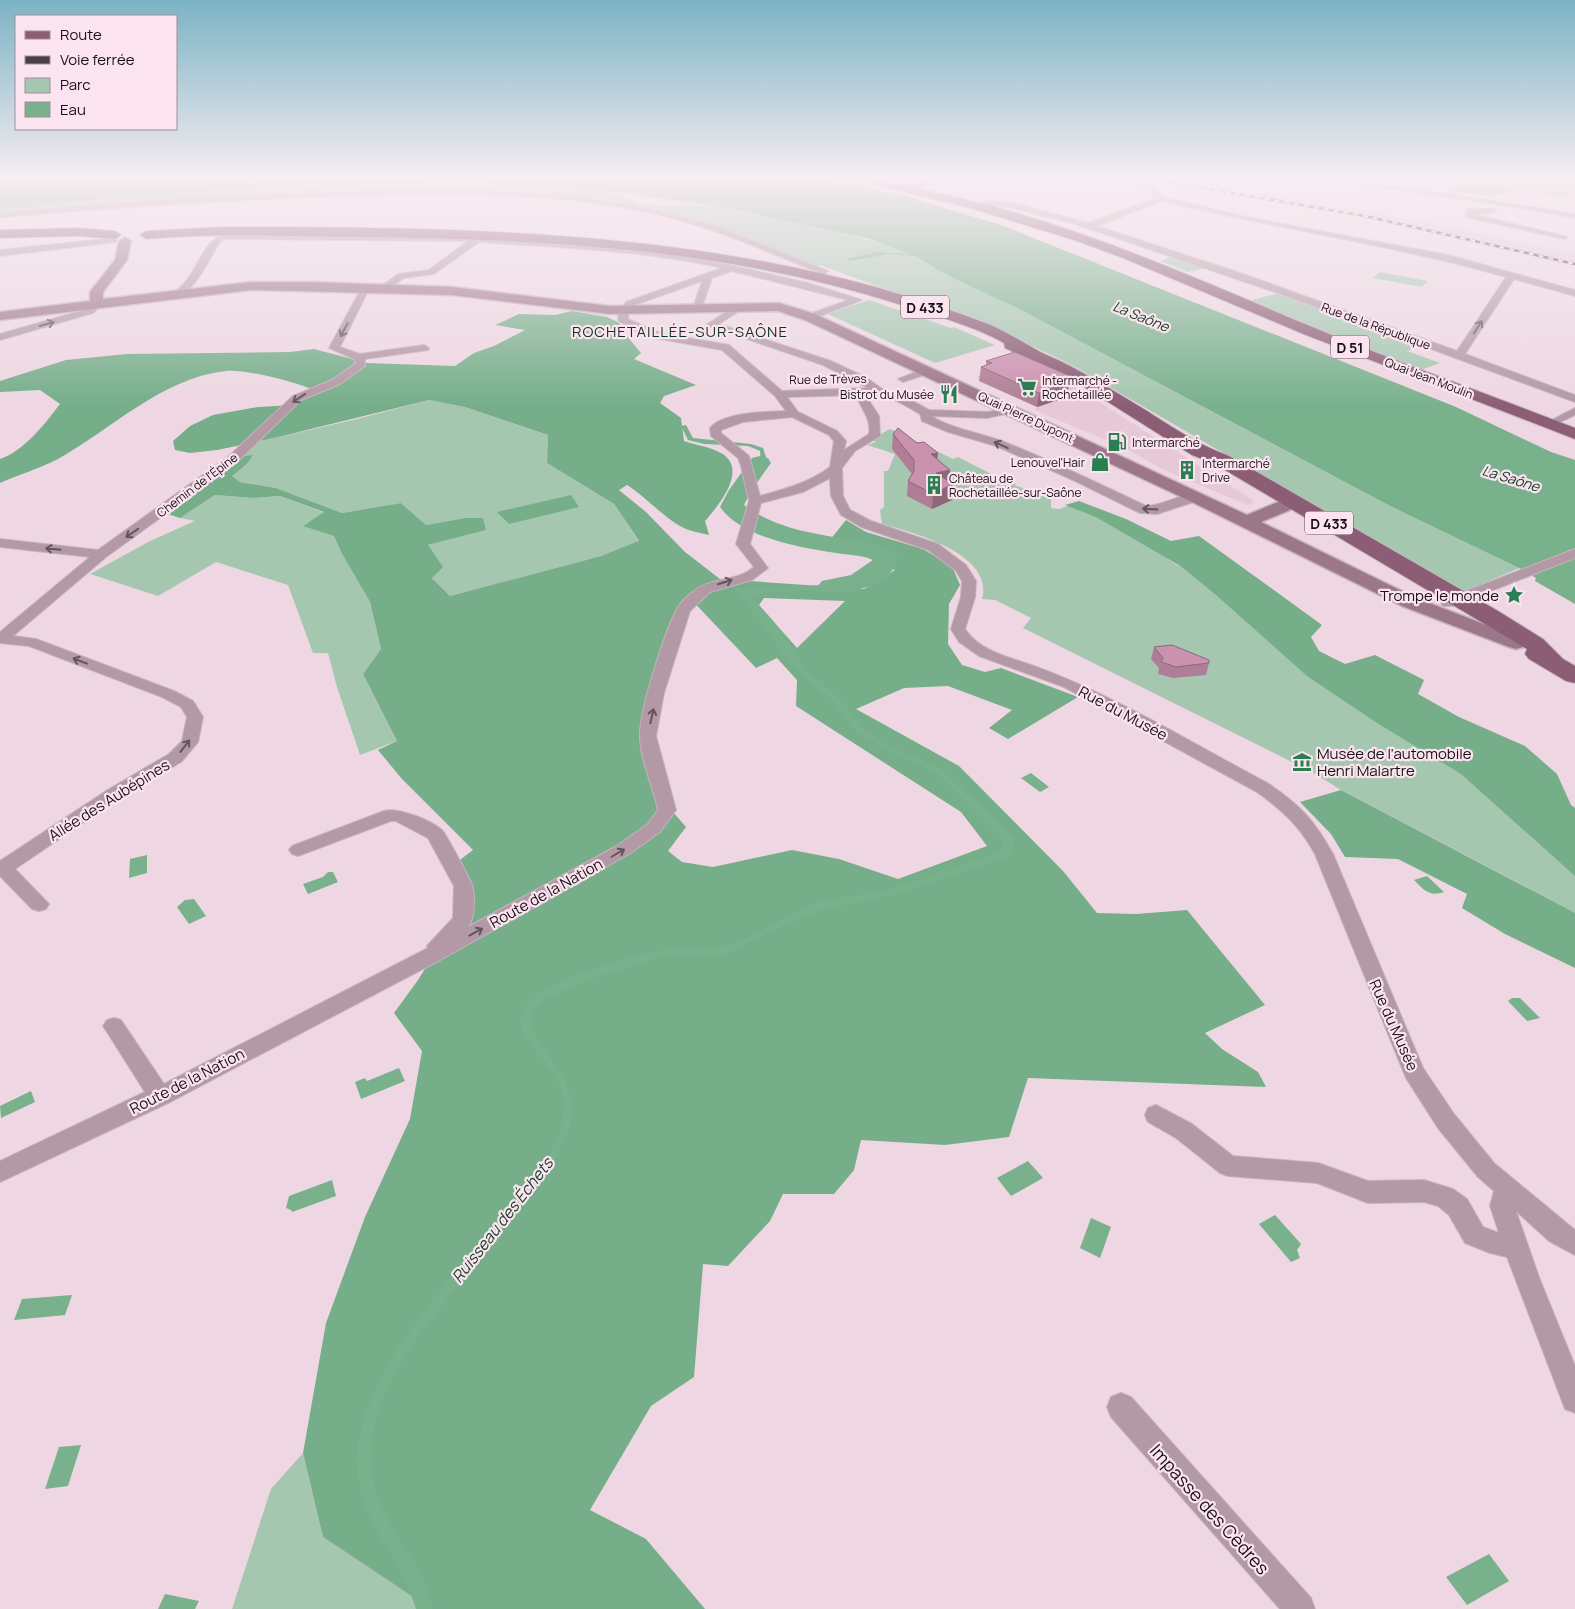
<svg xmlns="http://www.w3.org/2000/svg" width="1575" height="1609" viewBox="0 0 1575 1609" font-family="Manrope,sans-serif">
<rect width="100%" height="100%" fill="#eed7e2"/>
<path fill="#e7c8d7" d="M1145 180 1204 183 1443 225 1575 254V266L1355 216Z
M1026 362 1085 393 1245 495 1253 501 1252 504 1247 505 1233 499 1164 470 1123 447 1034 410 1036 407 976 377Z"/>
<path fill="#a5c7b0" d="M1534 180C1548 184 1561 178 1575 182V191L1566 198 1460 181Z
M429 183 550 186 614 193 639 204 663 206 710 205 796 222 890 245 1021 310 1392 507 1519 568 1466 591 1453 587 1079 369C996 325 908 299 821 265L817 266 725 231 616 204 501 193 364 192 291 194 146 201 0 214V209L167 193 258 187 413 185Z
M1175 256 1206 268 1188 272 1160 261Z
M1380 272 1428 281 1422 287 1373 278Z
M1279 293 1423 346 1407 351 1440 363 1421 370 1249 301Z
M869 300 951 328 954 327 995 345 935 363 828 314Z
M429 400 465 407 548 435 547 463 614 504 639 542 601 556 450 596 432 578 428 545 485 530 465 518 426 525 401 503 342 513 276 488 240 482 231 476 247 465 239 457 253 443 357 419Z
M890 429 953 459 958 457 1011 484H1016L1015 485 1051 499V508L1059 509 1080 502 1086 504 1177 565 1201 570 1267 630 1575 808V916L1519 883 1341 790 1314 773 1023 628 1031 618 995 600 982 599C995 554 912 532 882 524L880 510 884 507V471H888L895 454 867 445 876 442 872 439Z
M215 495 253 498 280 496 325 513 304 525 334 536 341 552 370 602 381 649 363 674 397 741 360 755 337 687 328 653H313L288 585 216 562 158 596 90 574 150 541 195 521 180 518Z
M303 1453 323 1537 431 1609H232L271 1489Z"/>
<path fill="#76ae8a" fill-rule="evenodd" d="M1460 181 1513 190C1495 199 1477 195 1458 192Z
M572 311 607 317 620 323 621 329 641 353 634 359 696 385 664 396 660 403 681 418 684 441C695 445 711 447 721 453 749 469 719 505 705 521L709 535C702 533 694 532 686 529 667 521 646 497 627 485L619 490 646 512 685 552 720 579 864 589 895 570 830 540 846 520 866 532 923 549 952 566 960 585 949 604 948 644 962 665 985 672 1001 668 1078 697 1008 739 989 728 1012 710 948 686 904 688 856 709 959 766 1063 871 1097 913 1136 914 1187 910 1265 1005 1205 1033 1222 1049 1258 1072 1266 1087 1028 1078 1009 1137 945 1145 861 1140 854 1170 834 1194H783L770 1221 728 1266 703 1264 694 1377 651 1406 590 1510 646 1539 705 1609H431L323 1537 303 1453 326 1323 365 1217 410 1119 422 1051 394 1013 418 980 464 906 448 869 473 850 402 779 378 750 397 741 363 674 381 649 370 602 341 552 334 536 303 526 324 512 280 496 253 498 215 495 180 518 168 514 231 467 239 457 253 455 246 465 232 476 240 482 276 488 342 513 401 503 426 525 465 518H483L486 530 428 545 443 567 432 578 450 596 601 556 639 541 614 504 547 463 548 435 465 407 429 400 270 439 217 450 190 453 175 450 173 441 190 426 213 415 258 407 295 405 314 390C295 382 246 369 226 371 161 378 111 430 56 460 38 469 18 475 0 483V459C24 451 45 424 60 404L40 390 0 392V381L66 360 127 354 290 352 314 349 367 363 455 366 474 353 494 346 525 330 495 325 519 314 555 315ZM688 596 756 668 777 658 797 680 796 706 961 812 987 846 898 879 839 859 792 850 713 867 682 862 668 851 686 827 654 790 641 753 643 720ZM764 598 845 601 797 648 759 605Z
M571 495 579 507 509 524 497 512Z
M1079 501 1126 519 1171 541 1199 536 1322 625 1311 637 1319 651 1345 664 1375 655 1424 680 1418 694 1459 717 1525 746 1557 774 1571 805 1575 808V876L1461 774 1377 723 1307 676 1216 595 1182 567 1096 517 1065 505Z
M1341 790 1575 913V968L1505 934 1462 908 1467 894 1398 859 1345 857 1331 834 1300 802Z"/>
<path fill="#79b18d" d="M0 180H830L905 196 1001 225 1456 407 1551 452 1575 460V604L1535 581 1536 578 1519 568 1392 507 1021 310 953 278 914 256 889 254 850 261 846 259 878 252 910 254 870 239 723 207 631 194 550 186 450 183 399 185H311L167 193 0 209Z
M686 425 693 438 751 444 763 448 766 457 753 479 735 500 731 497 732 495C742 484 763 468 760 451L748 446 704 444 688 440 681 426Z
M819 541C836 543 887 546 895 561L885 574 875 569 879 562C873 547 833 548 819 541Z
M870 574 878 578 866 585 750 595 774 622 806 669 843 702 865 730 883 743 943 770 1014 839 1013 855 904 892 854 904 827 907 724 954 657 958 584 981 547 998 533 1012 531 1030 565 1079 571 1098 572 1111 568 1132 558 1154 539 1182C513 1215 487 1248 462 1281 414 1341 355 1408 376 1490 383 1517 401 1539 415 1563 423 1577 429 1593 433 1609H416C403 1563 365 1526 358 1478 346 1384 454 1276 509 1208 525 1187 548 1164 557 1139 564 1121 566 1099 558 1081 545 1053 497 1028 535 996 558 977 635 954 665 950 684 947 705 951 724 946 757 938 785 915 817 903 836 896 860 896 881 891 920 882 958 867 995 854L1002 848 1003 841 999 835 938 774 882 749 854 730 834 703 787 661 767 630 733 588C772 586 836 590 870 574Z
M1031 773 1049 787 1040 792 1021 778Z
M147 855V873L129 878 130 859Z
M328 872H333L338 882 308 894 303 884 323 877Z
M1427 876 1444 892C1429 897 1424 890 1414 880Z
M194 899 206 916 189 924 177 907 185 900Z
M1512 998H1520L1540 1018 1527 1021 1508 1001Z
M399 1068 405 1081 361 1099 355 1082 365 1078 367 1081Z
M31 1091 35 1102 1 1118 0 1106Z
M1028 1161 1043 1178 1011 1196 997 1178Z
M332 1180 336 1196 292 1212 291 1210 286 1208 289 1196Z
M1275 1215 1301 1244 1297 1250 1300 1258 1291 1262 1259 1224Z
M1091 1218 1111 1227 1100 1258 1080 1248Z
M72 1295 65 1315 14 1320 22 1299Z
M81 1445 68 1486 45 1489 59 1447Z
M1489 1554 1509 1581 1467 1605 1446 1577Z
M165 1594 199 1601 195 1609H158Z"/>
<g fill="none" stroke-linecap="round" stroke-linejoin="round">
<path fill="#79b18d" fill-rule="evenodd" d="M760 456 768 458 771 463 751 491 744 505C786 536 833 534 882 546L895 552 898 557C895 585 845 597 822 591L818 586 822 581 851 575 873 560C862 555 848 555 836 553 801 548 742 538 720 507L729 490 752 458Z"/>
<g stroke="#c7b3bd" stroke-width="2">
<path id="street" d="M1130 180C1144 180 1154 185 1163 197L1241 216 1448 255 1575 290V296L1514 279 1465 354 1575 395V402L1295 299 1072 223 1008 207H974L970 205 989 201 1008 202 1089 223 1156 198 1150 191ZM1161 201C1275 228 1393 245 1506 277L1457 351 1246 275 1097 226Z
M1325 180H1346L1449 194 1451 180H1459L1456 195 1575 214V218L1523 208Z
M427 189 544 194 587 198 657 210 720 227 828 271 819 279H813L812 277 818 272C765 251 712 227 657 214 548 189 419 192 308 197 205 202 103 208 0 217V213L150 200Z
M1468 209H1495L1496 211 1492 213 1473 214 1568 237 1564 239 1465 217Z
M222 235 477 237 600 245 697 257 808 283 862 300 810 320 807 319V315L848 300 732 271 712 278 701 310 693 308 702 281 632 306 629 311 628 319 660 333 729 345 782 391 868 388 823 365 706 325 738 304H744V308L719 324 831 361 867 378 882 389 905 397 929 410 987 412 1014 408V412L987 418 931 416C954 430 982 433 1007 443 1054 462 1100 484 1146 506 1163 506 1186 491 1200 494L1202 497 1200 500 1157 514 1140 513 1073 480 996 446 948 432 922 421 920 414C905 405 887 394 869 394L868 399 879 416 880 436 855 451 842 468 843 496 850 510 871 521 938 544 966 565 976 581 975 597 965 629C979 651 1011 658 1034 666 1116 696 1192 743 1269 784 1301 806 1314 820 1333 854L1423 1068 1454 1114 1494 1163 1575 1230V1255L1549 1241 1516 1211 1540 1280 1575 1366V1413L1565 1409 1507 1257 1490 1253 1465 1243 1449 1215 1438 1206 1424 1202 1368 1203 1317 1183 1228 1176 1220 1173 1176 1138 1148 1122 1145 1115 1148 1108 1156 1105 1192 1124 1233 1156 1318 1163 1368 1181 1424 1180 1453 1189 1467 1199 1483 1227 1499 1233 1490 1206 1494 1191 1478 1177 1438 1128 1406 1078 1315 854C1299 825 1283 811 1257 792L1064 687 979 656 959 642 951 629 961 597 962 581 956 571 928 550 861 527 841 515 831 496 830 478 803 492 761 503 750 544 768 568 752 580 710 592 690 611 664 693 656 736 676 810 660 832 629 854 440 960 168 1103 0 1182V1161L145 1092 107 1032 103 1026 107 1020 114 1018 121 1020 164 1084 428 948 427 946 453 918 454 886 428 838 396 821H391L298 856 292 854 289 850 292 846 384 811C397 807 431 820 442 830 447 836 469 877 472 885 475 895 475 918 468 927L617 846 648 824 658 810C653 785 640 760 640 735 640 709 664 635 676 611 680 603 687 596 694 591 711 577 737 582 754 567L736 544 749 501 741 466 738 458 711 436 710 428C724 412 766 412 786 411L775 396 722 350 654 338 629 328 618 320 619 311 626 302 722 268C643 250 560 248 479 242L434 274 404 278 385 291 380 288 382 286 398 274 429 270 468 241 224 239 219 243C211 256 192 298 175 295V291C196 279 201 242 222 235ZM858 395C856 405 872 415 869 434L844 450 846 441 837 431 798 412 787 397ZM792 417 829 435 834 441 830 467C809 483 785 489 760 496L749 456 721 433V430L743 422Z
M113 238 117 240 116 242 0 256V250Z
M363 285 370 287 340 347 360 354 424 345 429 348 428 350 365 359V366L340 384 301 400 236 463 106 557 13 636 36 639 174 691 193 701 203 717 198 742 181 762 118 799 15 869 49 904 46 909 39 911 32 909 0 876V861L106 791 169 754 182 741 187 717 181 707 162 697 29 646 0 643V632L90 557 0 547V539L98 550 228 457 293 396 332 380 356 363 354 359 329 348Z
M97 301 102 304 93 313 0 340V334L87 309Z
M926 368 931 371 930 373 903 382 898 379Z
M1575 408V415L1558 423 1552 420Z
M1575 549V558L1453 606H1443L1441 603 1443 600Z
M1121 1393 1131 1397 1311 1598 1315 1609H1280L1111 1417 1107 1407 1111 1397Z"/>
</g>
<g stroke="#c7b3bd" stroke-width="3">
<path id="secondary" d="M923 180H938L913 191 909 192 904 189Z
M125 237 131 241 127 260 103 292V299L251 282H312L452 287 610 306 779 303 815 314 1247 515 1278 502H1290L1293 506 1290 510 1261 522 1416 598 1523 639 1527 643 1523 647 1516 649 1509 647 1402 606 1190 501 805 320 778 311 610 314 452 295 251 290 0 320V312L90 301V292L115 260 119 241Z"/>
</g>
<g stroke="#c7b3bd" stroke-width="2">
<path id="primary" d="M862 180C894 180 925 190 956 197 1077 225 1191 276 1305 324 1394 361 1485 393 1575 428V439L1306 335 1123 258 1074 240 970 208 864 182Z
M222 227C479 227 745 230 988 324 1005 331 1019 340 1035 349 1045 355 1057 359 1068 365 1091 377 1114 391 1137 405 1167 423 1195 444 1229 456L1498 611 1543 639 1563 659 1575 666V683L1566 681 1529 659 1525 654 1527 649 1215 464 1192 455 1078 383 1005 348 1004 343C972 325 933 315 898 304 724 248 542 239 361 237 289 236 218 233 146 239L140 235 146 231Z
M78 228 115 231 121 235 115 239 78 236 0 238V230Z"/>
</g>
<use href="#street" fill="#b398a5" fill-rule="evenodd"/>
<use href="#secondary" fill="#9c7689" fill-rule="evenodd"/>
<use href="#primary" fill="#8b5e75" fill-rule="evenodd"/>
<g stroke="#493f44" stroke-width="2.5">
<path id="rail" d="M1156 180 1365 216 1575 264"/>
</g>
<use href="#rail" stroke="#fbe4ef" stroke-width="2" stroke-dasharray="5" stroke-linecap="butt"/>
</g>
<path fill="#af7e96" d="M986 361 1070 376 1068 391 1066 392 1064 398 1037 407 979 381 981 367 986 365Z
M893 434 917 443 938 453 937 459 950 470 949 481 952 500 932 509 907 496 908 481 912 474 892 449Z
M1154 647 1209 663 1206 675 1173 678 1158 674 1159 668 1151 659Z"/>
<path fill="#8e667a" d="M1070 376 1068 391 1066 392 1064 398 1037 407 1039 393 1063 379Z
M938 453 936 469 931 454Z
M950 470 949 485 936 473Z
M953 484 952 500 932 509 933 494Z"/>
<path fill="#cb92af" stroke="#8e667a" d="M1015 352 1070 376 1063 379 1068 381 1064 382 1067 383 1039 393 981 367 992 363 986 361Z
M898 428 917 443 924 442 938 453 931 454 950 470 936 473 953 484 933 494 908 481 914 471V460L893 434Z
M1172 645 1209 660V663L1176 667 1161 662 1163 658 1154 647Z"/>
<defs><path id="oneway-shaft" d="M-6 0H5M1.5-3L5.5 0L1.5 3" fill="none" stroke-width="1.6" stroke-linecap="round" stroke-linejoin="round" transform="scale(1.25)"/></defs>
<g stroke="#65545c">
<use href="#oneway-shaft" transform="translate(47 324) rotate(-16)"/>
<use href="#oneway-shaft" transform="translate(1478 327) rotate(-57)"/>
<use href="#oneway-shaft" transform="translate(344 330) rotate(118)"/>
<use href="#oneway-shaft" transform="translate(299 398) rotate(147)"/>
<use href="#oneway-shaft" transform="translate(1001 445) rotate(-156)"/>
<use href="#oneway-shaft" transform="translate(1150 509) rotate(-177)"/>
<use href="#oneway-shaft" transform="translate(132 533) rotate(145)"/>
<use href="#oneway-shaft" transform="translate(53 549) rotate(-174)"/>
<use href="#oneway-shaft" transform="translate(725 582) rotate(-17)"/>
<use href="#oneway-shaft" transform="translate(80 661) rotate(-159)"/>
<use href="#oneway-shaft" transform="translate(652 716) rotate(-77)"/>
<use href="#oneway-shaft" transform="translate(185 746) rotate(-52)"/>
<use href="#oneway-shaft" transform="translate(618 853) rotate(-30)"/>
<use href="#oneway-shaft" transform="translate(476 932) rotate(-29)"/>
</g>
<linearGradient id="sky" x2="0" y2="1"><stop stop-color="#7bb3c4"/><stop offset="0.44" stop-color="#f7edf2"/><stop offset="1" stop-color="#f7edf2" stop-opacity="0"/></linearGradient>
<rect width="1575" height="405" fill="url(#sky)"/>
<defs>
<g id="supermarket-bare" transform="scale(1.5)"><path d="M-6-5.5h2.5l.6 2H6L4.5 2H-2.5L-4.4-4H-6ZM-1.5 3.2a1.3 1.3 0 1 0 .1 0ZM3 3.2a1.3 1.3 0 1 0 .1 0Z" fill="#2b7e51" stroke="#fbe4ef" stroke-width="2.5" paint-order="stroke"/></g>
<g id="restaurant-bare" transform="scale(1.5)"><path d="M-5-6h1v4h1v-4h1v4h1v-4h1v5L-1.5 .5V6h-2V.5L-5-1ZM5-6V6H3V1.5H1.5Q1.5-4 5-6Z" fill="#2b7e51" stroke="#fbe4ef" stroke-width="2.5" paint-order="stroke"/></g>
<g id="fuel-bare" transform="scale(1.5)"><path d="M-5.5-6h7V0h2V4h1.3V-2.5L3-4.5l.8-.8L6-3V5H2.5V1h-1V6h-7ZM-4.2-4.7v3.2H.2V-4.7Z" fill="#2b7e51" stroke="#fbe4ef" stroke-width="2.5" paint-order="stroke"/></g>
<g id="shop-bare" transform="scale(1.5)"><path d="M-5-2.5h2.3a2.7 3.5 0 0 1 5.4 0H5L5.5 6h-11ZM-1.5-2.5h3a1.5 2.3 0 0 0-3 0Z" fill="#2b7e51" stroke="#fbe4ef" stroke-width="2.5" paint-order="stroke"/></g>
<g id="building-bare" transform="scale(1.5)"><path d="M-4-6H4V6H1V3H-1V6H-4ZM-2.5-4.3h1.7v1.8h-1.7ZM.8-4.3h1.7v1.8H.8ZM-2.5-1h1.7V.8h-1.7ZM.8-1h1.7V.8H.8Z" fill="#2b7e51" stroke="#fbe4ef" stroke-width="2.5" paint-order="stroke"/></g>
<g id="sight-bare" transform="scale(1.5)"><path d="M0-6L1.8-2.2L6-1.7L2.9 1.2L3.7 5.4L0 3.3L-3.7 5.4L-2.9 1.2L-6-1.7L-1.8-2.2Z" fill="#2b7e51" stroke="#fbe4ef" stroke-width="2.5" paint-order="stroke"/></g>
<g id="museum-bare" transform="scale(1.5)"><path d="M0-6L6-3V-2H-6V-3ZM-5-1h2V3h-2ZM-1-1h2V3h-2ZM3-1h2V3H3ZM-6 4H6V6H-6Z" fill="#2b7e51" stroke="#fbe4ef" stroke-width="2.5" paint-order="stroke"/></g>
</defs>
<g fill-rule="evenodd">
<use href="#supermarket-bare" x="1027" y="387"/>
<use href="#restaurant-bare" x="949" y="394"/>
<use href="#fuel-bare" x="1117" y="442"/>
<use href="#shop-bare" x="1100" y="462"/>
<use href="#building-bare" x="1187" y="470"/>
<use href="#building-bare" x="934" y="485"/>
<use href="#sight-bare" x="1514" y="595"/>
<use href="#museum-bare" x="1302" y="762"/>
</g>
<g text-anchor="middle" dominant-baseline="central" stroke-width="4.5" stroke-linejoin="round" paint-order="stroke">
<g font-size="12" fill="#171014" stroke="#fbe4ef">
<text transform="translate(1376 326) rotate(20)">Rue de la République</text>
<text transform="translate(1429 378) rotate(21)">Quai Jean Moulin</text>
<text transform="translate(828 379) rotate(-1)">Rue de Trèves</text>
<text transform="translate(1026 417) rotate(25)">Quai Pierre Dupont</text>
<text transform="translate(197 485) rotate(-37)">Chemin de l'Épine</text>
</g>
<g font-size="12" fill="#171014" stroke="#fbe4ef" text-anchor="start">
<text x="1042" y="380">Intermarché -<tspan x="1042" dy="14">Rochetaillée</tspan></text>
<text x="934" y="394" text-anchor="end">Bistrot du Musée</text>
<text x="1132" y="442">Intermarché</text>
<text x="1085" y="462" text-anchor="end">Lenouvel'Hair</text>
<text x="1202" y="463">Intermarché<tspan x="1202" dy="14">Drive</tspan></text>
<text x="949" y="478">Château de<tspan x="949" dy="14">Rochetaillée-sur-Saône</tspan></text>
</g>
<g fill="#fbe4ef" stroke="#5b5056" stroke-width="1">
<rect x="901" y="295.5" width="48" height="23" rx="4"/>
<rect x="1331" y="335.5" width="38" height="23" rx="4"/>
<rect x="1305" y="511.5" width="48" height="23" rx="4"/>
</g>
<g font-size="14" font-weight="bold" fill="#171014">
<text x="925" y="307">D 433</text>
<text x="1350" y="347">D 51</text>
<text x="1329" y="523">D 433</text>
</g>
<g font-size="14" font-style="italic" fill="#164229" stroke="#fbe4ef">
<text transform="translate(1141 316) rotate(22)">La Saône</text>
<text transform="translate(1511 478) rotate(17)">La Saône</text>
</g>
<g font-size="15" letter-spacing="1" fill="#0c351f" stroke="#fbe4ef">
<text x="680" y="331">ROCHETAILLÉE-SUR-SAÔNE</text>
</g>
<g font-size="15" fill="#171014" stroke="#fbe4ef" text-anchor="end">
<text x="1499" y="595">Trompe le monde</text>
<text x="1317" y="753" text-anchor="start">Musée de l'automobile<tspan x="1317" dy="17">Henri Malartre</tspan></text>
</g>
<g font-size="15" fill="#171014" stroke="#fbe4ef">
<text transform="translate(1123 713) rotate(28)">Rue du Musée</text>
<text transform="translate(109 800) rotate(-32)">Allée des Aubépines</text>
<text transform="translate(546 893) rotate(-29)">Route de la Nation</text>
<text transform="translate(1394 1025) rotate(66)">Rue du Musée</text>
<text transform="translate(187 1081) rotate(-27)">Route de la Nation</text>
</g>
<g font-size="16" font-style="italic" fill="#164229" stroke="#fbe4ef">
<text transform="translate(502 1220) rotate(-52)">Ruisseau des Échets</text>
</g>
<g font-size="18" fill="#171014" stroke="#fbe4ef">
<text transform="translate(1210 1509) rotate(48)">Impasse des Cèdres</text>
</g>
</g>
<rect x="15" y="15" width="162" height="115" fill="#fbe4ef" stroke="#a08f97"/>
<rect x="25" y="31" width="25" height="8" fill="#8b5e75" stroke="#a08f97"/>
<text x="60" y="40" font-size="15" fill="#171014">Route</text>
<rect x="25" y="56" width="25" height="8" fill="#493f44" stroke="#a08f97"/>
<text x="60" y="65" font-size="15" fill="#171014">Voie ferrée</text>
<rect x="25" y="78" width="25" height="15" fill="#a5c7b0" stroke="#a08f97"/>
<text x="60" y="90" font-size="15" fill="#171014">Parc</text>
<rect x="25" y="102" width="25" height="15" fill="#79b18d" stroke="#a08f97"/>
<text x="60" y="115" font-size="15" fill="#171014">Eau</text>
</svg>
